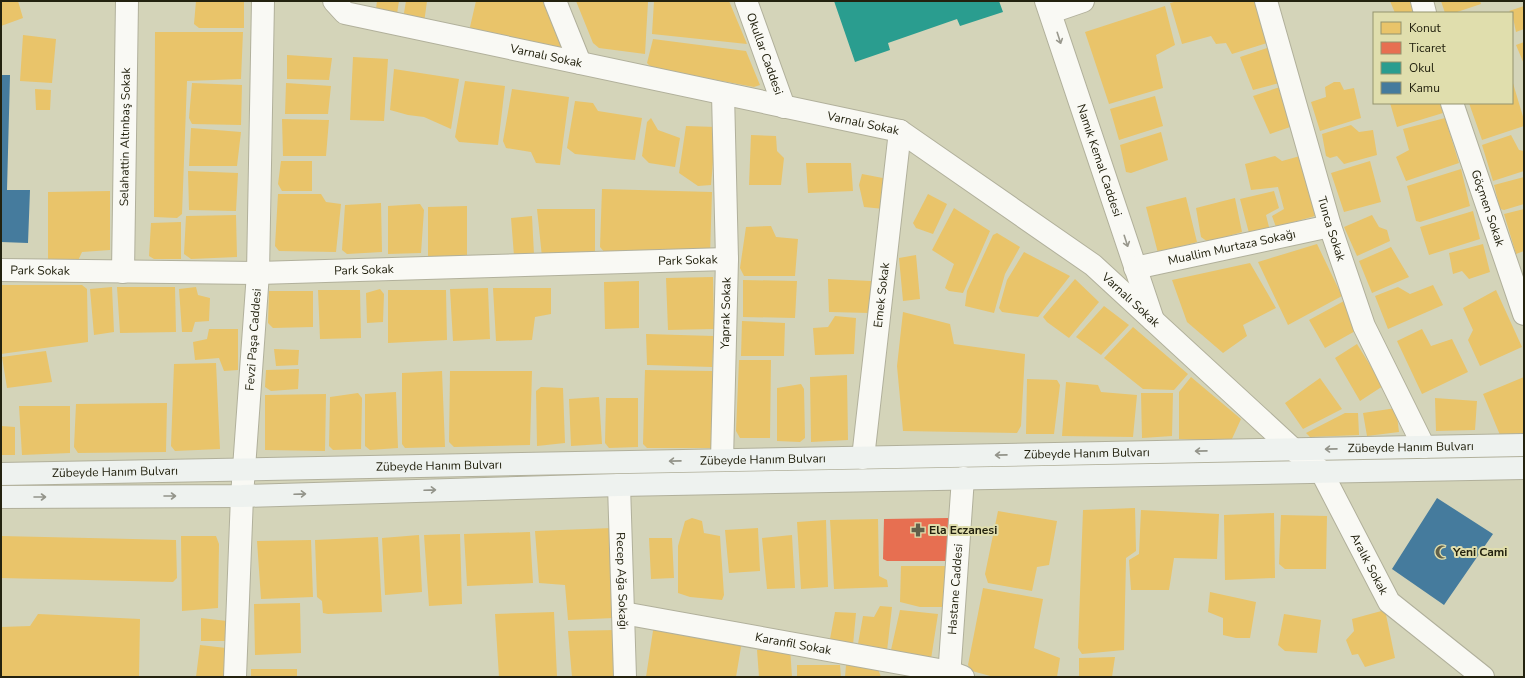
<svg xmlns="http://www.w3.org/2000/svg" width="1525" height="678" viewBox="0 0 1525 678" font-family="'Nunito Sans',sans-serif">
<rect width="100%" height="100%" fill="#d4d4b9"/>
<path fill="#e9c46a" d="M1 1H18L23 18 1 26Z
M196 1H244V28H199L194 24Z
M377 1H399L397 14 376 9Z
M406 1H427L424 23 403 19Z
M476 1H543L562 48 474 34 470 27Z
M576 1 648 2 645 54 599 48 593 43Z
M654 1H729L747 44 652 34Z
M1178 1H1255L1267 43 1232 54 1226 43 1216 44 1211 36 1182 44 1170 3Z
M1390 1H1410L1413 11 1408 13H1395Z
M1441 1H1480L1481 4 1454 13H1445Z
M1165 6 1175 45 1156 55 1163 88 1109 104 1085 32Z
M1524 6V29L1516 32 1512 13 1509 11Z
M155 32H243L241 79 187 81 182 214 177 218 154 217Z
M23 35 56 39 52 83 20 81Z
M653 39 746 51 760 85 754 87 652 68 647 63Z
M1524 42V64L1516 45Z
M1270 47 1279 83 1253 90 1240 57Z
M287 55 332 58 329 80 287 79Z
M353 57 388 59 384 121 350 120Z
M394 69 459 79 451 129 424 117 408 115 390 110Z
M1512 80 1524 120V126L1482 140 1469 103H1512Z
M465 81 505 86 498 145 459 142 455 137Z
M1334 82H1340L1344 90 1354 88 1361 118 1320 131 1311 102 1326 97 1325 87Z
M192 83 242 85 241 125 192 124 189 118Z
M286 83 331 86 328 114H285Z
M1280 87 1293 126 1270 134 1253 96Z
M35 89 51 90 50 110H36Z
M512 89 569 97 560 165 536 163 531 152 506 148 503 141Z
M1155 96 1163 126 1119 140 1110 109Z
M575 101 593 103 598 111 642 118 635 160 575 154 567 148Z
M1390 103H1440L1443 113 1397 127Z
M651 118 658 130 680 138 675 167 649 163 642 156 647 122Z
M1445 118 1459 163 1406 181 1396 157 1409 150 1403 129Z
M282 119 329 120 326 156H283Z
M1351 125 1359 132 1373 130 1377 155 1344 164 1337 156 1330 158 1326 156 1322 134Z
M686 126 716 127 711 185 698 186 679 173Z
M191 128 241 132 237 166H189Z
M1161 132 1168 160 1131 173 1126 172 1120 145Z
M751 135 776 136 777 151 784 158 781 185H749Z
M1511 135 1519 150 1524 151V171L1493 181 1482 145Z
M1275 156 1282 161 1300 156 1315 216 1276 227 1272 216 1284 209 1278 187 1251 190 1245 164Z
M281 161H312V191H282L278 184Z
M1370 161 1381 202 1344 212 1331 173Z
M806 163H851L853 191 808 193Z
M1461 169 1470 206 1420 222 1416 221 1407 186Z
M188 171 238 173 236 211 189 210Z
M862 174 888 179 884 209 864 207 859 185Z
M1524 177V204L1504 210 1500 209 1494 185Z
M602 189 712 192 710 255 606 254 600 247Z
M110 191V250L82 252 76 265H48V192Z
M1274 191 1279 208 1266 215 1269 227 1249 233 1240 199Z
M278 194H321L326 202 341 204 336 252 279 251 275 246Z
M928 194 947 204 933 234 916 228 913 223Z
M1186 197 1197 242 1158 253 1146 207Z
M1235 198 1242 232 1208 242 1201 237 1196 208Z
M381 203 382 252 347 254 342 250 345 205Z
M420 204 424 210 421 253 388 254V206Z
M467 206V256H428V207Z
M954 208 990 231 963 293 949 291 945 288 954 264 932 250Z
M537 209H595V255L542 257Z
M1524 209V251L1516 254 1504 214Z
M1473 211 1480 239 1429 255 1420 227Z
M236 215 237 257 191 259 184 254 186 216Z
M1372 215 1379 227 1387 230 1390 241 1357 256 1344 227Z
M532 216 534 255 514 256 511 218Z
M181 222V259H154L149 256 151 223Z
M771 226 776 237 798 239 795 276H744L740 268 746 227Z
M997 233 1020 247 1005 274 994 313 965 306 967 291 993 235Z
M1317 244 1342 296 1288 325 1258 262Z
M1483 244 1490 272 1469 279 1462 271 1453 274 1449 253Z
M1391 247 1409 277 1372 293 1359 261Z
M1024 252 1070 276 1038 317 1002 312 999 308 1007 280Z
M916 255 920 299 903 301 899 258Z
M1250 263 1276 308 1243 325 1247 336 1223 353 1187 322 1172 280Z
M713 277 714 329 668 330 666 278Z
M828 279 871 281 870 313 829 312Z
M1075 279 1099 302 1069 338 1047 322 1043 317Z
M743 280 797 281 795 318 743 317Z
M639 281V328L605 329 604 282Z
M1 285H82L87 289 88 342 1 354Z
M1433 285 1443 305 1388 329 1375 296 1398 287 1410 294Z
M112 287 114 332 94 335 90 289Z
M117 287H175L176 332 120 333Z
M196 287 198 295 210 298 209 321 195 322 192 332H182L179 289Z
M488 288 490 339 453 341 450 289Z
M493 288H551V314L535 317 532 340 496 341Z
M380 289 384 294 383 322 367 323 366 293Z
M318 290H360L361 338 320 339Z
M388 290H446L447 340 388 343Z
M1496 290 1522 347 1480 366 1468 340 1473 330 1463 308Z
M269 291H313V327L273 328 268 323Z
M1344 301 1357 330 1325 348 1309 320Z
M1104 306 1129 325 1101 355 1076 337Z
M903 312 950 324 954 344 1025 354 1021 426 1017 433 903 431 897 366Z
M835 316 856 318 854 354 815 355 813 328 828 327Z
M742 321 785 323 784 356H741Z
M1133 327 1188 374 1174 390 1143 389 1104 358Z
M209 329H238V370L224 371 219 358 195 360 193 342 207 339Z
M1422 329 1431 346 1452 339 1468 372 1422 394 1397 341Z
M646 334 714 336 712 367 647 365Z
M1357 344 1383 386 1360 401 1335 358Z
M274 349 299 350 298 365 276 366Z
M46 351 52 382 7 388 2 357Z
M739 360H771L770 438H740L736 431Z
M216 363 220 449 175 451 171 446 174 364Z
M299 369 298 389 271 391 265 387 266 370Z
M645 370 712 371 713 448H647L643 444Z
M442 371 445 447 405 448 402 444V373Z
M450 371H532L530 445 454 447 449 442Z
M847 375 848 440 811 442 810 377Z
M1191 377 1241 419 1231 441 1179 439V392Z
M1524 377V433L1500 435 1483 394Z
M1320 378 1342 409 1303 429 1285 403Z
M1027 379 1057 380 1060 385 1054 434H1026Z
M1066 382 1098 385 1101 392 1137 395 1133 437 1062 436Z
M801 384 804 389 805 438 800 442 777 441V388Z
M541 387 563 388 565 443 537 446 536 391Z
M396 392 398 448 370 450 365 446V394Z
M358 393 362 398 361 449 333 450 329 446 330 397Z
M1141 393H1173L1172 436 1142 438Z
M326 394 325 451 265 450V395Z
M599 397 602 444 571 446 569 399Z
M606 398H638V447L609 448 605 443Z
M1435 398 1477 401 1475 430 1436 431Z
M167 403 166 452 78 453 74 447 76 404Z
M19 406H70V453L22 455Z
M1396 408 1399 432 1367 436 1363 413Z
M1345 413H1358L1359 435 1310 437 1306 433Z
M1 426 15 427V455H1Z
M1135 508 1136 551 1126 558 1124 650 1082 654 1078 648 1083 510Z
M1141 510 1219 514 1217 559 1174 558 1169 590H1131L1129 560 1139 554Z
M998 511 1057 521 1049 565 1037 567 1032 591 988 583 985 574Z
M1274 513 1275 578 1225 580 1224 515Z
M1281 515 1327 516 1326 569H1285L1279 564Z
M692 518 702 521 704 533 720 536 724 595 722 600 690 597 678 593V546L685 521Z
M878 519 879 576 887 580 888 587 834 589 830 520Z
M826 520 828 587 801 589 797 522Z
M612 528 614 618 568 620 565 585 539 583 535 531Z
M758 528 760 571 729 573 725 530Z
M530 532 533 583 467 586 464 534Z
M460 534 462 604 429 606 424 535Z
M419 535 422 592 385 595 382 538Z
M792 535 795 588 767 589 762 538Z
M1 536 176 540 177 578 173 582 1 578Z
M181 536H216L219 544 218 608 182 611Z
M378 537 382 612 328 614 323 613 322 601 317 597 315 540Z
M649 538H672L674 578 651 579Z
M311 540 313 597 261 599 257 541Z
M901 566H947L942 607H920L900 602Z
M983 588 1043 599 1034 648 1060 658 1057 677H994L972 671 968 665Z
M1210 592 1256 602 1250 638H1236L1223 635V618L1208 612Z
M300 603 301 653 255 655 254 604Z
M880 606 892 607 887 651 858 644 863 616 874 617Z
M900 610 938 614 931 659 900 655 891 650Z
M1385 610 1395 658 1365 667 1358 654 1352 655 1346 640 1354 631 1352 619Z
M554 612 557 677H499L495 614Z
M835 612 856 613 853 645 835 643 830 639Z
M38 614 140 619 139 677H1V627L30 626Z
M1284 614 1321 620 1317 653 1285 651 1278 645Z
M201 618 227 621 226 641H201Z
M654 624 743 635 736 677H646Z
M616 630 619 677H572L568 631Z
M200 645 226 648 224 677H196Z
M790 648 792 677H759L757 650Z
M1115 657 1112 677H1079V658Z
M850 662 876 663 881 677H845L846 665Z
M797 665H840L841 677H797Z
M251 669H297V677H251Z"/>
<path fill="#e76f51" d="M948 518 949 561H887L883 559 884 519Z"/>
<path fill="#2a9d8f" d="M834 1H999L1003 12 960 26 957 19 888 43 890 50 855 62Z"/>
<path fill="#457b9d" d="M1 75H10L7 190H30L28 243 1 242Z
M1437 498 1493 534 1444 605 1392 569Z"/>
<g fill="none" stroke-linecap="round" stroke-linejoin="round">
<g stroke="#b1b09b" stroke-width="24">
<g id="minor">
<path d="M555 1 580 63"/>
<path id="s1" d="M1046 1 1153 320"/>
<path id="s2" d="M1266 1 1330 226 1364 326 1424 447"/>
<path d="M1422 1 1425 13"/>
<path d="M1051 12 1083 1"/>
<path id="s3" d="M1452 103 1524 314"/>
<path id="s4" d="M1135 268 1330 226"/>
<path id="s5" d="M1 270 258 273 727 259"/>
<path id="s6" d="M123 272 127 1"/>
<path id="s7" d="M1294 450 1321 471 1389 602 1483 677"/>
<path id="s8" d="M863 458 900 131"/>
<path id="s9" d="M722 460 727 259 723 94"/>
<path id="s10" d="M619 485 625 677"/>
<path id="s11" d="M623 613 950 672 963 677"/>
<path id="s12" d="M235 677 242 496 258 273 263 1"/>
</g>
</g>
<g stroke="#b1b09b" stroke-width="24">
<g id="tertiary">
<path id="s13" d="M334 1 345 13 900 131 1093 265 1294 450"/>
<path id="s14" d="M746 1 784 107"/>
<path id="s15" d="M949 677 963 478"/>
</g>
</g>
<g stroke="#b1b09b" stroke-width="24">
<g id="secondary">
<path id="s16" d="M1 474 1524 445"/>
<path d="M1 497 242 496 619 485 1524 468"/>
</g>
</g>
<use href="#minor" stroke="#f9f9f4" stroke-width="22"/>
<use href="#tertiary" stroke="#f9f9f4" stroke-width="22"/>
<use href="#secondary" stroke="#eef2ef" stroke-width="22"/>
</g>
<defs><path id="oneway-shaft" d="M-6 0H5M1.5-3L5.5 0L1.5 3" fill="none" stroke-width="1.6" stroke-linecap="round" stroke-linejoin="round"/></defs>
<g stroke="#99988d">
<use href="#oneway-shaft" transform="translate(1059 38) rotate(72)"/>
<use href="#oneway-shaft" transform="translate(1126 241) rotate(72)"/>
</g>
<g stroke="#93948a">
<use href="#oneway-shaft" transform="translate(1331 449) rotate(179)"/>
<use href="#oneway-shaft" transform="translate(1201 451) rotate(179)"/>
<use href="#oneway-shaft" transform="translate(1001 455) rotate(179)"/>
<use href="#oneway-shaft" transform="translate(675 461) rotate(179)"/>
<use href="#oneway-shaft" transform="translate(430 490) rotate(-2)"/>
<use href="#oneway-shaft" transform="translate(300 494) rotate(-2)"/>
<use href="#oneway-shaft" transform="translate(170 496)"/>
<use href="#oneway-shaft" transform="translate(40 497)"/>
</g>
<defs>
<g id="pharmacy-bare" transform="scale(1.08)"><path d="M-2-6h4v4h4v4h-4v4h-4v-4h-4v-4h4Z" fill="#61604a" stroke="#e0dead" stroke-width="2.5" paint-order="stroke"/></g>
<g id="mosque-bare" transform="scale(1.08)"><path d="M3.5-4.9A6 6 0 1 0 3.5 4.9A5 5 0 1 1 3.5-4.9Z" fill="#61604a" stroke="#e0dead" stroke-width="2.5" paint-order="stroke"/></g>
</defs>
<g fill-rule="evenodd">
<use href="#pharmacy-bare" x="918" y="530"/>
<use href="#mosque-bare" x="1442" y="552"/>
</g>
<g text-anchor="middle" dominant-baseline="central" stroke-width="4" stroke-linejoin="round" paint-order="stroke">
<g font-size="12" fill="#23220f" stroke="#e0dead">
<text stroke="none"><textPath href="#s14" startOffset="56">Okullar Caddesi</textPath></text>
<text stroke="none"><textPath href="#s13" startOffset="222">Varnalı Sokak</textPath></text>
<text stroke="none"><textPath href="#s13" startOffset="546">Varnalı Sokak</textPath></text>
<text stroke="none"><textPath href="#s6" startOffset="135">Selahattin Altınbaş Sokak</textPath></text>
<text stroke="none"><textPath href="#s1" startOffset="168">Namık Kemal Caddesi</textPath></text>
<text stroke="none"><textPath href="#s3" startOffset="111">Göçmen Sokak</textPath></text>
<text stroke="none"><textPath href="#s2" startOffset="237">Tunca Sokak</textPath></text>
<text stroke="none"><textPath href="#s4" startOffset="99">Muallim Murtaza Sokağı</textPath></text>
<text stroke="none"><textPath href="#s5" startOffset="687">Park Sokak</textPath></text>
<text stroke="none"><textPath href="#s5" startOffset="363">Park Sokak</textPath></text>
<text stroke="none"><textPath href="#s5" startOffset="39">Park Sokak</textPath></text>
<text stroke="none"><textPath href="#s8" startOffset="164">Emek Sokak</textPath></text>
<text stroke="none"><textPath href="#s13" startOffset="870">Varnalı Sokak</textPath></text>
<text stroke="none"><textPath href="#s9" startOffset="147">Yaprak Sokak</textPath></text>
<text stroke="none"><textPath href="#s12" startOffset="338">Fevzi Paşa Caddesi</textPath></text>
<text stroke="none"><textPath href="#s16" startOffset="1410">Zübeyde Hanım Bulvarı</textPath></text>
<text stroke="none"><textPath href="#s16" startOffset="1086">Zübeyde Hanım Bulvarı</textPath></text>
<text stroke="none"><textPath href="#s16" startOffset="762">Zübeyde Hanım Bulvarı</textPath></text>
<text stroke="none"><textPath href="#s16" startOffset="438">Zübeyde Hanım Bulvarı</textPath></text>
<text stroke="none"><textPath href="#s16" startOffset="114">Zübeyde Hanım Bulvarı</textPath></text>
<text stroke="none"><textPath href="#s7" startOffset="139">Aralık Sokak</textPath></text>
<text stroke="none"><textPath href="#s10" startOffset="96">Recep Ağa Sokağı</textPath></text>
<text stroke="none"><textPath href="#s15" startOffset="88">Hastane Caddesi</textPath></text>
<text stroke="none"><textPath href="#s11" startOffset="173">Karanfil Sokak</textPath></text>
</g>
<g font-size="12" font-weight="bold" fill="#23220f" stroke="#e0dead" text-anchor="start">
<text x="929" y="530">Ela Eczanesi</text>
<text x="1453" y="552">Yeni Cami</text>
</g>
</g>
<rect width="1525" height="678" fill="none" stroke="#23220f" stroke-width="4"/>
<rect x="1373" y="12" width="140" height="92" fill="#e0dead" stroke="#94936e"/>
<rect x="1381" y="22" width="20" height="12" fill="#e9c46a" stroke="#94936e"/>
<text x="1409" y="32" font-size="12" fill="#23220f">Konut</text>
<rect x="1381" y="42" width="20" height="12" fill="#e76f51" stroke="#94936e"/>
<text x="1409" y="52" font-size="12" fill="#23220f">Ticaret</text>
<rect x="1381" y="62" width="20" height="12" fill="#2a9d8f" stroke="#94936e"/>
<text x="1409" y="72" font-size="12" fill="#23220f">Okul</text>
<rect x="1381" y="82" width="20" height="12" fill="#457b9d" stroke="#94936e"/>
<text x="1409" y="92" font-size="12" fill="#23220f">Kamu</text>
</svg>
